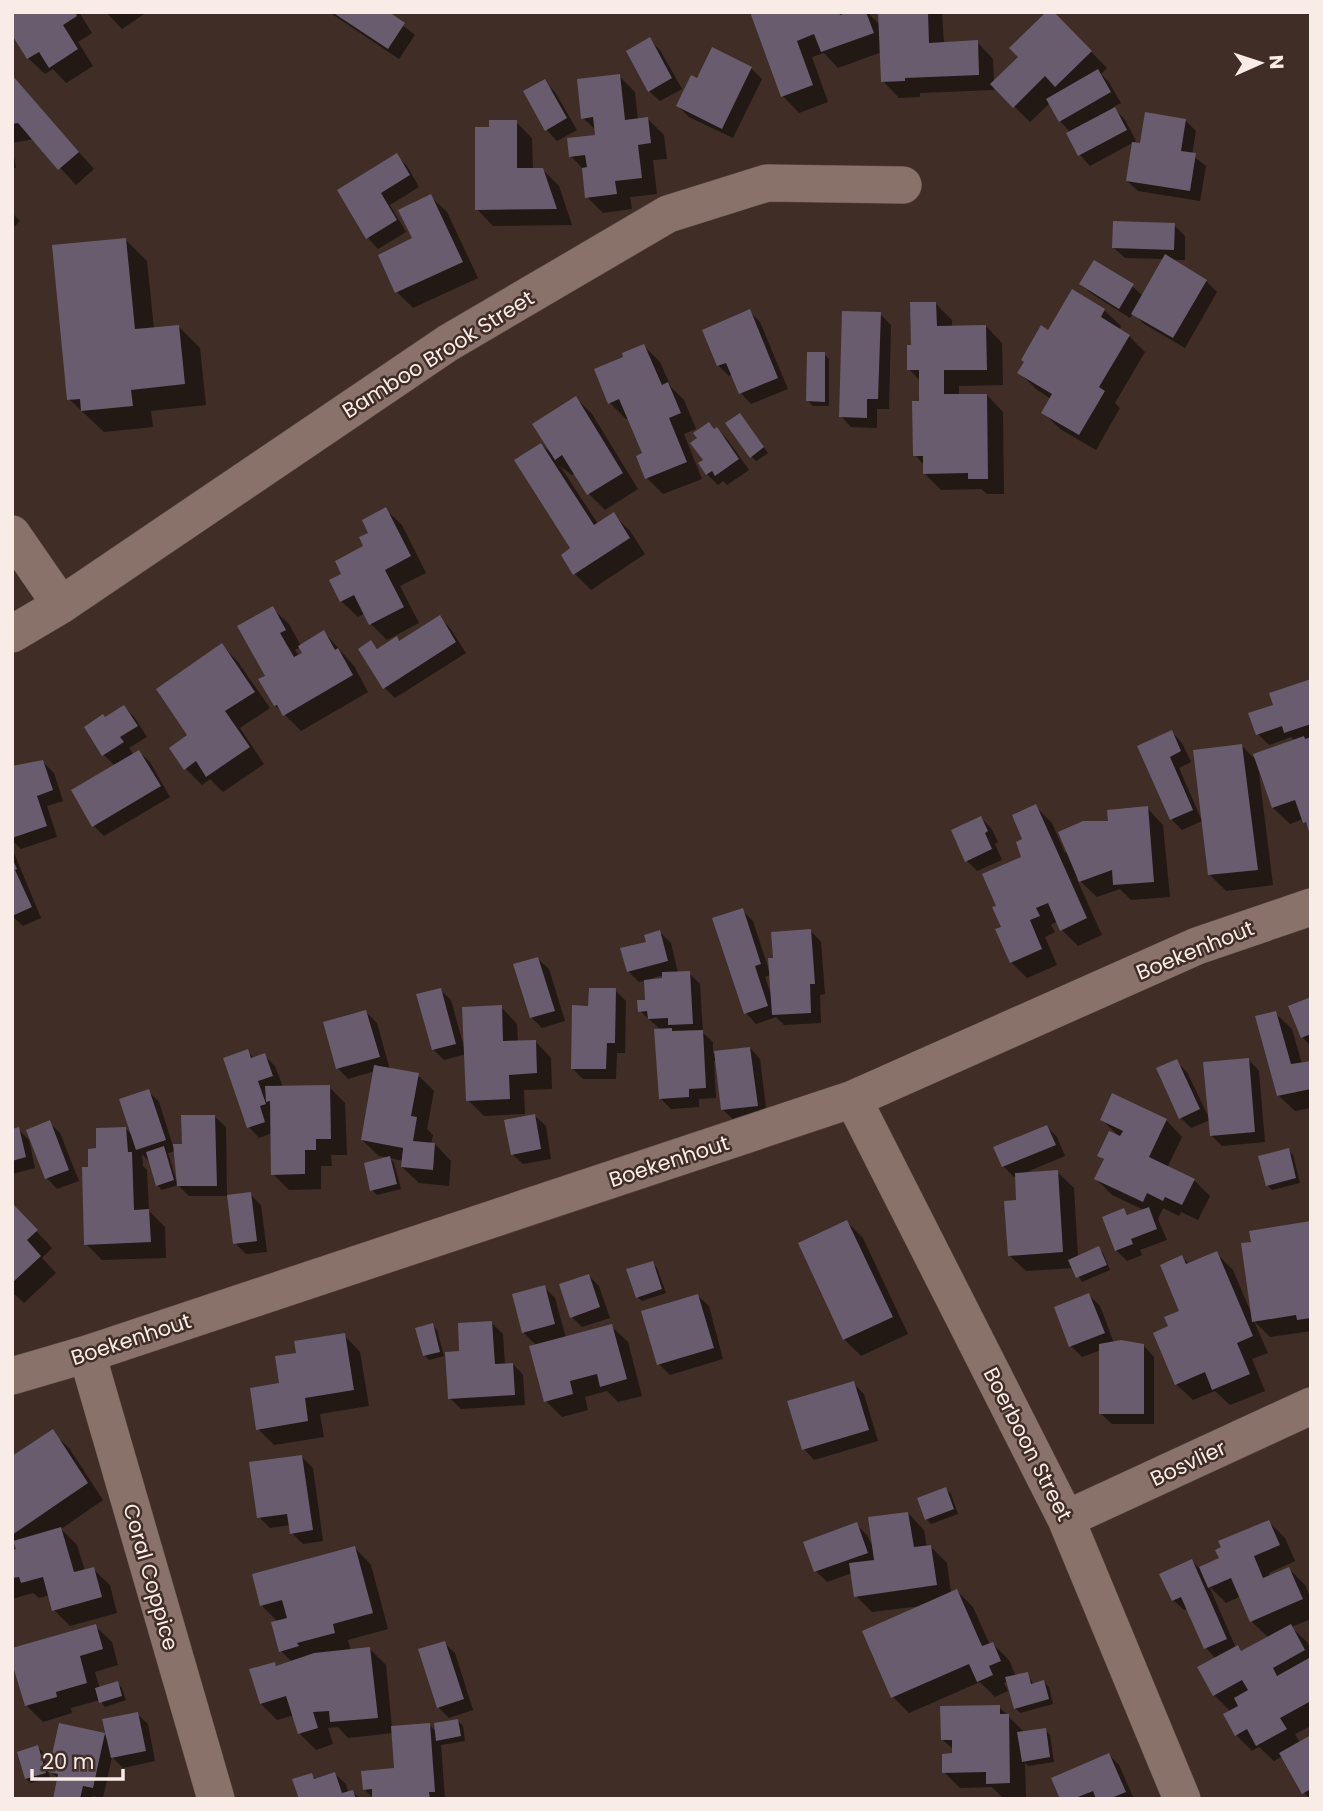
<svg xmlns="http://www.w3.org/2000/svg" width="1323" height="1811" viewBox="0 0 1323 1811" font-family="Poppins,sans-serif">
<rect width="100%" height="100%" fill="#402d26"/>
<path fill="#0007" fill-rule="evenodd" d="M12 12H79L92 33 78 42 93 66 66 83 53 69 45 74 28 58Z
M106 12H147L122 29Z
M329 12H386L415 35 399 59Z
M752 12H867L881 26 880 12H942L944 44 977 42 993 59 994 83 1020 57 1052 12 1107 68 1101 74 1108 81 1121 103 1113 107 1125 120 1136 141 1090 166 1080 155 1071 133 1060 121 1050 103 1030 122 994 86V90L920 93V97L899 98 883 81 882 52 838 68 824 53 812 57 828 102 799 113 783 96Z
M649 40 660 50 682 89 660 101 649 91Z
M713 49 751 68 762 79 733 138 689 117 678 106 698 80Z
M619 76 635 92 638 120 648 119 664 135 667 159 653 160 657 194 630 197 632 209 603 213 587 197 584 170 571 156 597 136V131L583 118Z
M12 77 94 169 76 185 34 139 12 143Z
M544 81 555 92 577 130 557 141 547 130 525 92Z
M1185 120 1196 131 1192 155 1206 166 1200 201 1138 191 1127 181 1141 145Z
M516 122 532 138 533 170H543L559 186 572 225 493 226 477 209 491 129Z
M12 145 16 168H12Z
M396 155 407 166 419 187 390 205 406 232 378 249 368 238 339 191Z
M430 196 447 212 478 278 413 308 397 292Z
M12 213 20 221 12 229Z
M1174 225 1185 236V260H1170L1206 281 1217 292 1185 348 1144 324 1133 313 1130 318 1092 294 1081 284 1132 286 1143 296 1164 259 1125 258 1114 248Z
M126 240 147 261 154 329 179 327 200 348 206 405 151 411 153 427 104 432 69 399Z
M936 304 952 320V327L986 326 1002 343 1003 385 959 386V396L987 395 1003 412 1004 494H987L981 489 941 490 924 473V465L915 455 920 381 909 369 913 346Z
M1104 310 1121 326 1119 330 1129 336 1145 352 1115 403 1120 408 1096 450 1060 429 1043 412 1051 399 1036 389 1020 373Z
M749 311 760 322 788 389 751 404 741 393 733 374 729 376 718 365Z
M880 314 891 325 889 409H877V428L851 427 841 416Z
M644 346 660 362 671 387 684 400 696 429 684 434 702 479 663 494 647 478 644 454 629 418 626 419 610 403 626 358Z
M824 354 829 359V406H813L808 401Z
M576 398 592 414 638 489 605 510 589 494 576 473 572 475 560 466 598 524 613 514 630 531 645 554 591 590 575 574 573 549 541 445 554 455Z
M744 420 768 453 756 461 751 456Z
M717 429 727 439 749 470 727 485 723 481 718 485 707 474 705 460Z
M385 509 402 525 426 573 400 586 419 623 387 640 371 624 365 613 358 617 341 601 343 575 366 547 371 533Z
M272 608 289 624 301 646 324 632 354 666 368 692 301 731 275 705 267 677ZM300 647 304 654 299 656 295 650Z
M439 617 450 628 466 653 395 698 384 687 371 642 379 650 400 643Z
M222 645 238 662 270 708 240 728 264 764 223 792 210 779 202 785 186 769 189 736Z
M1311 681V831L1303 819 1290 824 1273 808 1259 773 1273 885 1226 891 1210 875 1242 746 1257 761 1295 741 1291 737 1269 745 1258 734 1251 714 1276 706Z
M124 707 135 718 147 737 129 748 134 755 139 752 150 762 170 797 104 836 94 826 115 766 104 755 105 719Z
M1172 732 1182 743 1191 762 1179 768 1202 821 1182 830 1171 819 1139 747Z
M43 762 54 773 63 801 47 806 57 837 21 849 12 840V768Z
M1035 806 1052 823 1065 853 1110 822 1147 808 1163 825 1170 897 1131 900 1120 889 1097 897 1076 877 1102 935 1078 946 1062 930 1058 921 1051 925 1055 932 1045 937 1057 965 1027 978 1011 962 1003 927 1024 857 1025 840Z
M981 818 991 828 998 842 995 844 1002 860 977 871 967 861Z
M12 848 41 918 23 926 12 916Z
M742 910 753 921 769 970 775 960 811 931 821 942 825 994 820 995 821 1023 784 1025 776 1017 756 1024 746 1013ZM771 975V995L765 977Z
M660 932 671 943 678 973H689L700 984 703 1033 713 1042V1053L750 1048 760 1059 767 1116 734 1120 723 1110 717 1061H714L716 1098 699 1099V1107L671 1109 660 1098 662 1031 640 1011 647 1001 646 980 639 982 628 971 648 943ZM664 975V980L650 981 649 979Z
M538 959 549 969 565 1021 542 1028 531 1017Z
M440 990 451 1000 464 1047 501 1007 517 1024 518 1042 535 1041 551 1058 552 1089 524 1090 525 1114 484 1116 468 1100 466 1054 444 1060 433 1049Z
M615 990 626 1001 625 1053H617L616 1079H583L572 1068 590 1008Z
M1311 999V1053L1309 1044 1302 1037Z
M366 1012 377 1023 390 1070 418 1075 434 1091 427 1129 433 1135 431 1144H435L451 1161 449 1186 419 1183 402 1167 403 1161 390 1158 394 1163 401 1189 377 1195 372 1190 389 1158 379 1156 362 1140 375 1071 348 1079 338 1068Z
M1275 1013 1292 1029 1302 1064 1311 1062V1108L1295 1111 1278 1095Z
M247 1051 254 1058 264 1055 275 1066 283 1087H329L345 1103 347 1155H331L332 1166H321V1189L289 1190 273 1174 272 1133 259 1138 249 1127Z
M1249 1060 1259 1071 1265 1142 1222 1146 1211 1135Z
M1176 1061 1187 1072 1210 1120 1191 1128 1181 1118Z
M148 1091 159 1102 173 1146H184L215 1117 226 1127 227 1196H189L178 1185 162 1190 157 1185 148 1160 142 1154 143 1166 147 1170 149 1211 165 1227 166 1258 102 1260 86 1244 90 1169 98 1150 126 1129 134 1137ZM176 1151 178 1180H176L168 1153Z
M535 1116 546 1126 551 1159 523 1164 512 1154Z
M1102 1120H1166L1182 1137 1167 1168 1194 1180 1210 1196 1198 1220 1181 1212 1179 1216 1163 1208 1158 1219 1167 1240 1140 1250 1142 1255 1127 1261 1116 1250 1124 1210 1129 1216 1144 1210 1112 1195 1096 1179 1105 1161 1100 1155 1120 1137Z
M50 1123 60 1133 79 1181 57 1189 47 1178 29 1131Z
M1047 1127 1057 1137 1065 1156 1022 1174 1057 1172 1074 1188 1078 1257 1098 1248 1103 1253 1110 1270 1082 1282 1074 1268 1026 1271 1009 1255 1018 1201 1017 1176 1014 1177 1003 1166Z
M18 1129 29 1140 35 1168 12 1174V1130Z
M1288 1150 1293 1155 1300 1183 1272 1190 1267 1185Z
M250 1194 261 1205 267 1252 246 1254 235 1243Z
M12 1205 52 1248 42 1258 56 1273 24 1303 12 1292Z
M847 1222 863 1238 908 1334 861 1356 844 1339 800 1244Z
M1311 1223V1331L1270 1337 1254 1321 1268 1353 1252 1359 1265 1391 1230 1405 1215 1391 1193 1400 1176 1384 1171 1327 1181 1312 1182 1257 1190 1265 1216 1253 1233 1270 1252 1315Z
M652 1263 657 1268 666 1293 642 1301 637 1297Z
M589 1276 599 1286 610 1318 582 1327 572 1317Z
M544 1287 555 1298 566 1338 611 1326 628 1342 642 1396 618 1402 607 1391 585 1397 588 1410 562 1417 546 1401 537 1346 524 1333 514 1295Z
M1089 1295 1100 1306 1114 1343 1144 1346 1154 1357V1424H1112L1101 1414V1350L1082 1357 1071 1346 1056 1308Z
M698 1296 709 1306 723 1359 670 1375 659 1364Z
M492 1323 503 1334 505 1365 513 1364 523 1375 525 1405 461 1409 450 1398 461 1353Z
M432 1325 437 1330 444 1356 429 1360 424 1355Z
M344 1335 360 1352 369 1406 320 1414 324 1437 274 1445 258 1429 298 1354Z
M853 1383 864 1394 878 1441 814 1460 804 1449Z
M52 1432 69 1448 103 1500 61 1529 77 1545 85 1571 93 1569 110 1585 117 1613 70 1626 54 1610 50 1595 39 1598 33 1593 12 1599V1552L18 1551 15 1541 12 1543V1459Z
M302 1457 313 1468 323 1541 303 1544 292 1533 291 1525 270 1528 259 1517Z
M946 1489 951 1494 958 1514 931 1524 926 1519Z
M908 1513 924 1530 927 1547H931L947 1563 951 1593 957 1591 973 1607 990 1645 993 1644 1009 1660 1016 1677 1027 1674 1034 1685 1044 1682 1049 1687 1053 1704 1020 1713 1015 1708 1008 1681 1004 1683 1008 1691 995 1697 980 1682 909 1713 893 1697 921 1606 872 1612 856 1596 852 1573 827 1582 816 1571 806 1543 856 1524 867 1535 874 1550Z
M1269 1522 1285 1538 1295 1561 1269 1573 1270 1577 1289 1569 1305 1585 1311 1599V1619L1291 1627 1307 1642 1311 1650V1726L1295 1734 1300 1743 1311 1737V1799L1303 1792 1283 1756 1274 1761 1259 1747 1252 1751 1236 1735 1231 1712 1214 1695 1216 1659 1206 1648 1188 1609 1184 1610 1173 1600 1192 1561 1199 1568 1221 1559ZM1209 1586 1226 1603 1241 1596 1251 1621 1269 1638 1243 1652 1238 1647 1236 1648Z
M355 1548 371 1565 388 1629 348 1640 351 1651 370 1649 386 1665 392 1728 429 1725 437 1732 458 1721 463 1726 465 1741 441 1745 445 1799H374L364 1789 396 1770 393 1733 348 1738 338 1727 328 1728 333 1744 316 1750 299 1733 294 1715 277 1720 261 1704 275 1664 278 1667 292 1662 281 1651 278 1622 262 1606Z
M95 1626 112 1642 118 1665 95 1672 100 1689 117 1683 122 1688 126 1700 105 1707 100 1700 71 1708 72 1713 43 1722 27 1706Z
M444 1643 455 1653 473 1710 449 1718 438 1707Z
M999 1707 1025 1733 1045 1730 1050 1735 1054 1762 1028 1766 1025 1763 1026 1799H1004L992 1787 960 1788 944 1772 954 1755V1750L943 1740Z
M137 1714 148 1724 155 1761 123 1768 112 1757 103 1798 93 1796 92 1799H55L59 1779 50 1771 104 1734 108 1739Z
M38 1747 43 1752 50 1778 31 1783 26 1779Z
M1109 1755 1119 1765 1134 1799H1062Z
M335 1774 346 1784 348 1793 353 1792 360 1799H301L311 1775 317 1780Z"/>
<path fill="#685c6e" d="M12 12H75L77 16 63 25 78 49 49 68 39 52 27 59 12 35Z
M332 12H389L405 23 388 49Z
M750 12H839L840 15 848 12H866L874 33 821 52 814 34 797 41 813 85 781 97Z
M878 12H928L929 43 978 40 979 75 905 78V81L881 82Z
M1046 12H1054L1092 51 1055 87 1045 76 1013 108 990 84 1018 57 1009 48Z
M650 37 672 78 648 92 626 51Z
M712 47 752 67 722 129 676 106 691 75 697 78Z
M1098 69 1111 92 1059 122 1046 99Z
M620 74 625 120 648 117 651 143 638 145 642 178 615 181 617 194 585 198 582 168 587 167 585 155 569 157 567 138 595 135 593 117 581 119 577 79Z
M12 75 79 152 58 170 18 123 12 124Z
M545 79 567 118 545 131 523 91Z
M1115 107 1127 130 1078 156 1066 133Z
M1145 112 1186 119 1181 151 1196 153 1190 191 1126 181 1132 142 1140 143Z
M489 120H517V168H543L557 209 475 210V127H489Z
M397 153 410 175 381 193 397 220 366 239 337 190Z
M431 194 463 262 395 293 378 255 412 238 398 210Z
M1113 221 1175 223 1174 250 1112 248Z
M126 238 135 329 179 325 185 384 131 390 133 406 81 411 80 399 67 400 52 245Z
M1165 254 1207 280 1173 338 1131 314Z
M1094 260 1134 284 1119 309 1079 284Z
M1072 289 1105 309 1101 317 1130 335 1099 387 1105 391 1079 435 1041 413 1052 394 1017 373 1024 362 1021 360 1041 325 1048 330Z
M910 302H936L937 326 986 325 987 370H944V394H987L988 479H968V473L923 474V456H913L912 401H919V370H907V345H911Z
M750 309 778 378 739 394 726 363 717 366 702 330Z
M842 311 881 312 878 399H867V418L839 417Z
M644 344 662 385 668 382 681 413 669 418 687 462 645 479 636 456 642 453 619 399 608 404 594 369 623 357 622 353Z
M807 352H825V402L806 401Z
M576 396 623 473 587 495 562 455 555 460 532 424Z
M740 413 764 447 750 458 725 423Z
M709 422 714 429 717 427 739 459 715 476 712 471 706 475 698 463 703 460 690 443 697 438 693 433Z
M541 443 594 525 614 512 630 538 573 575 561 555 570 548 514 460Z
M386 507 411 556 385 570 404 607 369 625 354 595 340 602 329 580 341 574 335 561 363 546 359 537 368 533 362 520Z
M273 606 286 630 280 633 294 657 302 653 298 646 324 630 335 650 338 648 353 675 283 716 277 705 274 706 258 679 265 676 237 626Z
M440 615 456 642 383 689 358 649 371 640 377 649 397 636 399 641Z
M222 643 255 692 225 711 250 747 206 777 196 761 184 770 169 748 187 735 156 689Z
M1311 679V724L1284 733 1282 726 1256 735 1248 713 1273 705 1269 693Z
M124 705 138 726 120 737 124 742 102 756 84 727 103 714 105 717Z
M1172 730 1181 751 1170 757 1193 810 1170 820 1137 746Z
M1304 736 1305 739 1311 737 1310 835 1306 822 1303 823 1295 800 1272 808 1253 754Z
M1242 744 1258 870 1208 875 1193 750Z
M139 750 161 786 92 827 71 790Z
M43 760 53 790 37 796 47 826 12 838V766Z
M1036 804 1087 918 1060 931 1048 903 1036 908 1040 916 1030 920 1042 949 1010 963 995 929 1001 927 992 907 996 906 982 874 1021 857 1016 842 1022 839 1012 815Z
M1148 806 1154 882 1113 885 1112 870 1079 882 1058 832 1083 821H1108L1107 810Z
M981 816 988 831 985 833 992 849 965 862 951 830Z
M12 858 17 869 15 870 32 907 12 916Z
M743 908 761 964 755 966 768 1006 744 1014 712 918Z
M811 929 815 984H810L811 1013 772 1015 768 958H773L771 932Z
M660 930 668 961 627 972 620 948 646 942 644 935Z
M538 957 555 1011 530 1018 513 964Z
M690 971 693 1024 668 1025V1018L648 1019 647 1011 638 1012 637 1000H645L644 980 662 978V972Z
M441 988 456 1044 432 1050 416 994Z
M589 988H616L615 1043H607L606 1069H571L572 1005 588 1006Z
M1311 997V1034L1301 1038 1288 1006Z
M502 1005 503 1041 536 1040 537 1073 509 1075 510 1099 466 1101 462 1007Z
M366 1010 380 1057 336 1069 323 1022Z
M1276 1011 1291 1064 1311 1061V1089L1277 1096 1255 1016Z
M672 1028V1031L703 1030 706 1088 689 1089V1097L659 1099 654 1029Z
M750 1047 758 1106 721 1110 714 1051Z
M248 1049 251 1058 265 1053 273 1076 258 1081 266 1104 260 1106 265 1122 247 1128 223 1058Z
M1249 1058 1255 1132 1210 1136 1203 1062Z
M1177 1059 1200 1109 1179 1119 1156 1068Z
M374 1065 419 1073 411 1116 417 1117 413 1141 435 1143 433 1170 401 1167 403 1148 361 1140Z
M330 1085 331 1139H316V1150H305V1174L271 1175 270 1101 266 1102 265 1086Z
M149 1089 166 1140 136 1150 119 1099Z
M1112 1093 1167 1119 1149 1157 1195 1179 1182 1205 1165 1197 1163 1201 1147 1193 1143 1202 1094 1179 1104 1159 1097 1156 1109 1131 1120 1136 1123 1131 1100 1120Z
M535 1114 541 1149 511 1155 504 1120Z
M181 1115H215L217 1186H177L173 1144H182Z
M50 1120 69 1170 45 1179 26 1130Z
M1047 1125 1056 1145 1002 1167 993 1147Z
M19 1127 26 1157 12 1161V1129Z
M126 1127 128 1152H132L134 1210 149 1209 151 1242 84 1245 82 1167H88V1149L96 1148V1128Z
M164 1146 174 1180 156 1186 146 1152Z
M1289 1148 1296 1178 1266 1186 1258 1156Z
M390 1156 397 1184 370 1191 364 1163Z
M1058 1170 1063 1252 1008 1256 1004 1201 1016 1200 1015 1173Z
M251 1192 257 1241 233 1244 227 1195Z
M12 1203 38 1230 27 1240 41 1256 12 1283Z
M1149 1207 1157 1229 1131 1239 1133 1244 1115 1251 1102 1217 1124 1208 1127 1215Z
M847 1220 893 1317 843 1340 798 1243Z
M1311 1221V1318L1297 1320 1296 1315 1252 1322 1241 1243 1251 1242 1249 1231Z
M1099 1246 1107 1265 1076 1278 1068 1260Z
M1217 1251 1253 1336 1237 1343 1250 1374 1212 1390 1205 1372 1175 1385 1153 1333 1168 1326 1164 1317 1179 1311 1160 1265 1182 1255 1186 1264Z
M653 1261 662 1289 636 1298 626 1269Z
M589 1274 600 1307 570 1318 559 1284Z
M545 1285 555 1324 522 1333 512 1294Z
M1089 1293 1105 1333 1069 1347 1054 1307Z
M698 1294 714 1348 657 1365 641 1311Z
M492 1321 495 1364 513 1363 515 1395 448 1399 445 1352 459 1351 458 1323Z
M433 1323 440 1352 423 1356 415 1328Z
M612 1324 627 1379 600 1387 597 1374 570 1381 573 1394 544 1402 529 1346Z
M345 1333 354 1390 305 1398 308 1421 256 1430 250 1388 279 1383 275 1356 296 1353 294 1341Z
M1121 1340 1144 1344V1414H1099V1344Z
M854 1381 869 1430 802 1450 787 1401Z
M53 1429 88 1483 12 1535V1456Z
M302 1455 313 1530 290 1534 287 1514 257 1518 249 1462Z
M946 1487 954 1509 925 1520 917 1498Z
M908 1512 914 1547 931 1545 937 1585 854 1597 849 1563 874 1560 868 1517Z
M1269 1520 1280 1545 1254 1556 1263 1578 1289 1567 1303 1599 1250 1622 1231 1578 1208 1588 1199 1567 1219 1558 1215 1550 1221 1547 1218 1541Z
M857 1522 868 1553 814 1572 803 1542Z
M61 1527 74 1572 94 1567 102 1597 52 1611 43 1577 21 1583 19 1577 12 1578V1550L16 1549 13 1541Z
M355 1546 373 1613 333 1624 335 1633 297 1643 299 1646 279 1652 271 1622 287 1618 282 1600 260 1606 252 1574Z
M1192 1559 1227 1639 1204 1649 1181 1597 1172 1601 1159 1574Z
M957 1589 982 1646 993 1642 1001 1661 989 1666 993 1675 977 1682 969 1664 891 1698 862 1631Z
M96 1624 103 1649 80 1656 87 1683 56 1692 57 1697 25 1706 12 1663V1648Z
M1291 1624 1305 1650 1273 1668 1277 1676 1309 1658 1311 1701 1280 1718 1287 1729 1256 1746 1247 1729 1235 1736 1223 1714 1238 1706 1234 1698 1248 1690 1242 1680 1213 1696 1197 1667 1238 1645 1241 1651Z
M445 1641 464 1699 437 1708 418 1649Z
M370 1647 378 1718 330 1722 329 1711 313 1712 318 1728 298 1734 286 1696 260 1704 249 1669 275 1662 276 1666 314 1653Z
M1028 1672 1031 1684 1044 1680 1049 1699 1014 1709 1005 1677Z
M118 1681 122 1696 99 1703 95 1688Z
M1000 1705V1714H1009L1010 1783 986 1784V1772L942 1773V1754L952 1753V1740H941L940 1706Z
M138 1712 146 1751 111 1758 102 1719Z
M458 1719 461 1736 436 1741 434 1723Z
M59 1723 105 1733 93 1788 83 1786 80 1799H53L58 1774 48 1772Z
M430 1723 435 1792H429L430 1799H372V1789L363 1790 361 1771 394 1768 391 1726Z
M1046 1728 1050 1757 1022 1762 1017 1732Z
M1311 1735V1789L1302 1794 1279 1753Z
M38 1745 46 1773 25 1779 17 1752Z
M1109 1753 1126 1792 1109 1799H1096L1093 1791 1073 1799H1060L1051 1778Z
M335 1772 342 1793 353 1790 356 1799H299L292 1779 312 1773 314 1779Z"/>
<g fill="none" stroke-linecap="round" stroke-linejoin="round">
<g stroke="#594942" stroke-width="38">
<path id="minor" d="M12 534 61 605
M12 634 61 605 448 343 668 214 767 183 903 185
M853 1099 1066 1519 1182 1799
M87 1354 216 1799
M12 1376 87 1354 853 1099 1197 946 1311 907
M1066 1519 1311 1406"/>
</g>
<use href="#minor" stroke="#887269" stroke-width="37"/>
</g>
<g text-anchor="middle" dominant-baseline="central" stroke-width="5" stroke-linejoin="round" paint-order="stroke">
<g font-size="21" fill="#f9ece7" stroke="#402d26">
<text transform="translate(438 354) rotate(-32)">Bamboo Brook Street</text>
<text transform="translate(1195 950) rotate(-22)">Boekenhout</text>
<text transform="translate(669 1161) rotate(-18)">Boekenhout</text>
<text transform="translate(131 1339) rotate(-18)">Boekenhout</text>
<text transform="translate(1028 1444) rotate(63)">Boerboon Street</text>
<text transform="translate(1188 1463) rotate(-25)">Bosvlier</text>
<text transform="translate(151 1577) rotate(74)">Coral Coppice</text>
</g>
</g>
<rect width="1323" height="1811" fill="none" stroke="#f9ece7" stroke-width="28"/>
<g transform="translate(1260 63) rotate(87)" stroke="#402d26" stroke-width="5" paint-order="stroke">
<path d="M0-5L12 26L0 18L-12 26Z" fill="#f9ece7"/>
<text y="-10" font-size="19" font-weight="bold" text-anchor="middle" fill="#f9ece7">N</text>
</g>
<path d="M32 1769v10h91v-10" fill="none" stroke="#f9ece7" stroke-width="3.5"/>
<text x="42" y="1769" font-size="21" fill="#f9ece7" stroke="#402d26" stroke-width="5" paint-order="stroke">20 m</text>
</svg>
